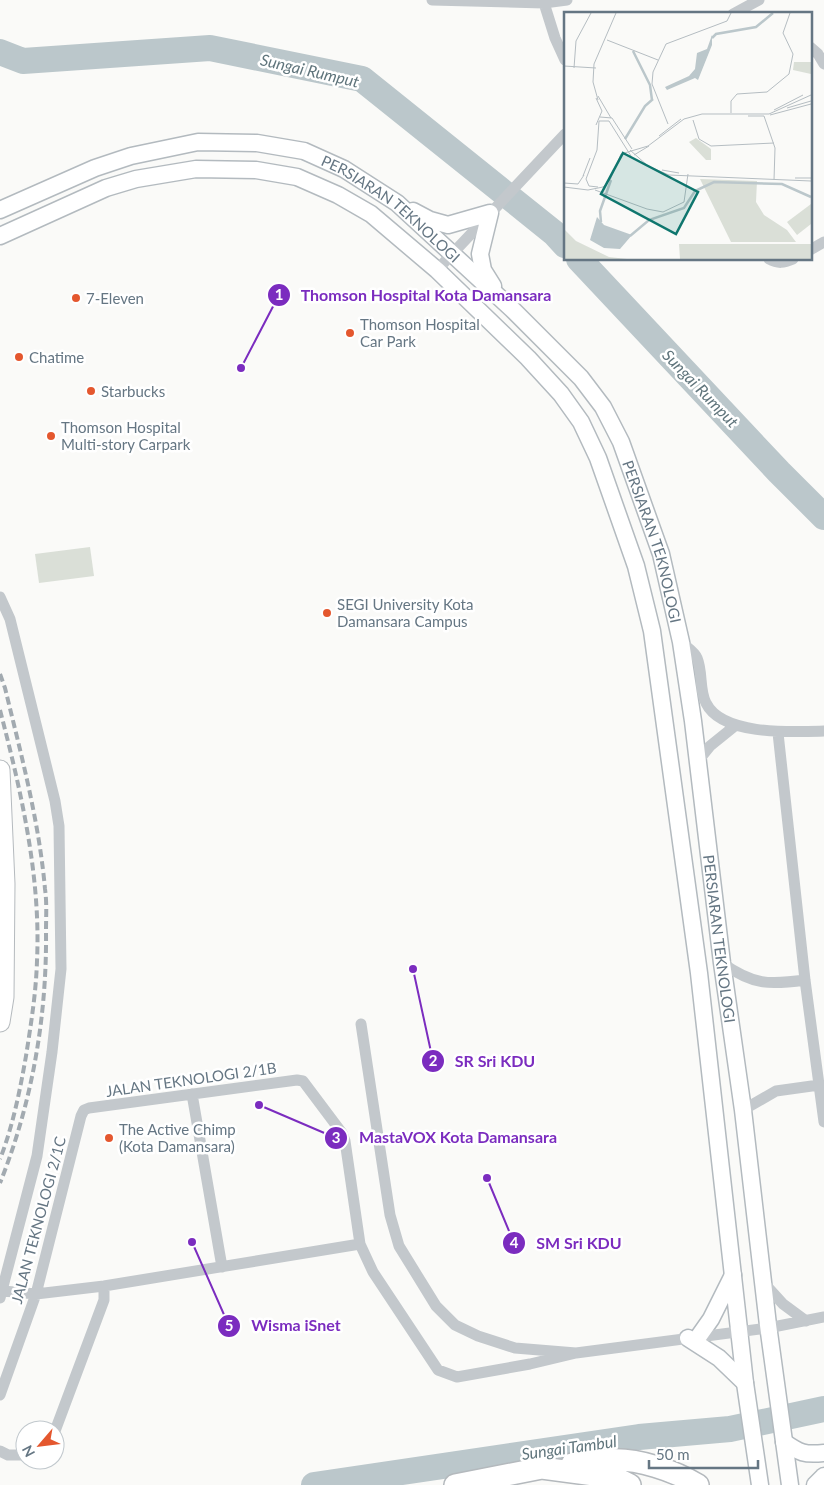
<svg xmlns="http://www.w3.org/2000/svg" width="824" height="1485" viewBox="0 0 824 1485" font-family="Lato,sans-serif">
<rect width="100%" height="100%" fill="#fafaf8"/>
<path fill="#dadfd7" d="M90 547 94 576 39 583 35 554Z"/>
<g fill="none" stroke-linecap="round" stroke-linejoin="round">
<path stroke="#bbc7cb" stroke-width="26" d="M0 52 23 61 210 48 362 79 554 233 565 245
M579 259 779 472 824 517
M314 1485 639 1437 730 1429 824 1409"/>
<g stroke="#b3babf" stroke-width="19">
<g id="secondary">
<path id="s1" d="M0 210 95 168 131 156 198 142 257 143 304 151 344 169 397 203 512 309 581 378 603 407 621 442 661 554 681 642 693 721 722 963 743 1110 768 1325 790 1485"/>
<path d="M413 211 430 220 448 225 490 213 480 254 483 270 493 286"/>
<path d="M0 236 106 188 136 179 196 169 256 170 297 177 338 195 371 214 437 270 528 358 561 394 581 422 598 458 636 566 652 631 699 973 745 1383 760 1485"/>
<path d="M699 1336 711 1319 733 1275"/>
<path d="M688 1338 719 1358 745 1383"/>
<path d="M784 1442C800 1453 804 1455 824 1453"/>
<path d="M815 1485 824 1476"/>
</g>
</g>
<g stroke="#b5babe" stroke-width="21">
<path id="primary" d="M0 770 5 884 4 997 0 1022"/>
</g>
<g stroke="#b4b9bd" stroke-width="24">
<path id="highway" d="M572 1464C584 1463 597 1460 610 1460 637 1458 675 1471 698 1485
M455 1485 542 1468 616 1478 630 1485"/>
</g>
<path stroke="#c3c8cc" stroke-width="11" d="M432 0 544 3 567 0
M544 3 555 38 565 60
M733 14 759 0
M810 47 818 54 824 64
M810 250 824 242
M769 259C778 264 784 263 793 259
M437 270 565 134
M0 597 10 619 55 801 59 826 61 969 52 1052 37 1156 0 1298
M681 642C685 646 695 652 697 658 703 672 699 690 706 703 722 736 793 732 824 731
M778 733 805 980 824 1122
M698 761 710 746 736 725
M722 963C753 985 769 985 805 980
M361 1024 390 1215 399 1246 436 1306 455 1325 478 1336 515 1348 576 1353 768 1328 824 1317
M192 1094 222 1267
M743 1110 776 1091 819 1085
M763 1282 783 1304 806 1321
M3 1291 36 1294 104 1286 360 1244
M0 1395 36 1294 81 1116 84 1110 89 1108 297 1080 303 1081 342 1133 345 1141 360 1244 373 1272 438 1370 457 1377 530 1364 576 1353
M55 1431 104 1300V1286
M0 1451 8 1455H25"/>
<use href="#secondary" stroke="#fff" stroke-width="16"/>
<use href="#primary" stroke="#fff" stroke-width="19"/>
<use href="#highway" stroke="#fff" stroke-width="21"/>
<path stroke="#a2aab0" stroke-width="4" stroke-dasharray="8 4" stroke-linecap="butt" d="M0 674 5 688C21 754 39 821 45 889 47 903 46 917 46 931 47 1017 32 1103 0 1183
M0 710C21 791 41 877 37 961 36 993 31 1024 26 1056 20 1090 13 1126 0 1159"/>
</g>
<g fill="#e4572e" stroke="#fff" stroke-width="2">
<circle cx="76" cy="298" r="5"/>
<circle cx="350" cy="333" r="5"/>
<circle cx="19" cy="357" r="5"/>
<circle cx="91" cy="391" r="5"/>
<circle cx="51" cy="436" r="5"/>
<circle cx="327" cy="613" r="5"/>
<circle cx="109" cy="1138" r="5"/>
</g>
<g text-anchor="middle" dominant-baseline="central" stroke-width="5" stroke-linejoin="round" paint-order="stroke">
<g font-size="15" fill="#657683" stroke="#fff">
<text stroke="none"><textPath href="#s1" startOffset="422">PERSIARAN TEKNOLOGI</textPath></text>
<text stroke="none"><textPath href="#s1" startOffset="858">PERSIARAN TEKNOLOGI</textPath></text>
<text stroke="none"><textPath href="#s1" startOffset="1262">PERSIARAN TEKNOLOGI</textPath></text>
<text transform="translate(191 1079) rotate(-8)">JALAN TEKNOLOGI 2/1B</text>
<text transform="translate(38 1220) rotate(-75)">JALAN TEKNOLOGI 2/1C</text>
</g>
<g font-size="15" fill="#657683" stroke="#fff" text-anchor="start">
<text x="86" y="298">7-Eleven</text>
<text x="360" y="324">Thomson Hospital<tspan x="360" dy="17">Car Park</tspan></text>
<text x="29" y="357">Chatime</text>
<text x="101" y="391">Starbucks</text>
<text x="61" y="427">Thomson Hospital<tspan x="61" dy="17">Multi-story Carpark</tspan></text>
<text x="337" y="604">SEGI University Kota<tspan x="337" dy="17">Damansara Campus</tspan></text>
<text x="119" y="1129">The Active Chimp<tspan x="119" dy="17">(Kota Damansara)</tspan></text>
</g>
<g font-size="16" font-style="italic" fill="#60757c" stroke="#fff">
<text transform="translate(310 70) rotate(13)">Sungai Rumput</text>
<text transform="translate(701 388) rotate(46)">Sungai Rumput</text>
<text transform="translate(569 1447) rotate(-8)">Sungai Tambul</text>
</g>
</g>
<g transform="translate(564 12)">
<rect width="248" height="248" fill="#fafaf8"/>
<path d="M230 50H247V62L229 58ZM132 126 147 137V148H142L125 130ZM136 167 193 169 192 190 200 203 223 218 232 230H167ZM247 192V212L233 223 223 210ZM0 217 12 229 45 245 63 247H0ZM115 232H247V247H116Z" fill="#dadfd7"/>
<path d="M148 23V33L134 68 131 66 103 78 101 75 125 64 131 57 133 41 143 37ZM33 205 40 213 68 223 56 237 40 236 26 228Z" fill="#bbc7cb"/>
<path fill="none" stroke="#bbc7cb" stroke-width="2.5" d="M148 26 152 22 192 15 209 1M69 39 86 73 88 88M61 127 81 94 89 87M37 210 36 199 47 168M66 224 85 208 120 196 131 179 150 170 218 172 247 185"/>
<path fill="none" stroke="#b5bdc2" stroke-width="1" d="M43 28 94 48M0 54 32 56M10 56 12 29 27 1M34 84 47 106M34 88 29 70 30 52 52 1M223 96 247 89M210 98 239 83M167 101V89L173 82 203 80 225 62 229 42 219 21 226 1M206 103 247 92M184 104H200M200 104 211 136 210 168M36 105 48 106 68 137M129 108 135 127 147 134 210 131M104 112 88 72 89 60 102 32 163 9 167 1M32 113 38 99 32 86M95 124 117 107M66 138 84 154 105 163 247 169M70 143 85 134M98 158 115 161M19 164 26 146M231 166H247M0 171 14 172 20 163M0 175 24 178 39 175 46 168 57 142 84 134 120 107 138 102H205L247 83M34 175 25 174 22 167 33 138 35 109H45L67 144M31 178 83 197 99 200 120 190 124 162"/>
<path fill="#0f766e" fill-opacity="0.15" stroke="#0f766e" stroke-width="2.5" d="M59 141 134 180 112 222 37 182Z"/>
<rect width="248" height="248" fill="none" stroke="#657683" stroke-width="2.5"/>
</g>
<path fill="none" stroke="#7b2cbf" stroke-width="2" d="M241 368L279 295M413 969L433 1061M259 1105L336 1138M487 1178L514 1243M192 1242L229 1326"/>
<g fill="#7b2cbf" stroke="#fff" stroke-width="2">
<circle cx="241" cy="368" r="5"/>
<circle cx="413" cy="969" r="5"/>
<circle cx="259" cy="1105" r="5"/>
<circle cx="487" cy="1178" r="5"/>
<circle cx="192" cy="1242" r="5"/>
<circle cx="279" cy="295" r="12"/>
<circle cx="433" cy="1061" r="12"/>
<circle cx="336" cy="1138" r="12"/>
<circle cx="514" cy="1243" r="12"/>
<circle cx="229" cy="1326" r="12"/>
</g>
<g font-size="15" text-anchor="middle" font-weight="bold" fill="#fff">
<text x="279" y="300">1</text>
<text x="433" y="1066">2</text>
<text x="336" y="1143">3</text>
<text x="514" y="1248">4</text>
<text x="229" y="1331">5</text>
</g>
<g font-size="16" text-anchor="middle" font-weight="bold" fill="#7b2cbf" stroke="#fff" stroke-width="5" stroke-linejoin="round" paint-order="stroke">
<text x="426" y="301">Thomson Hospital Kota Damansara</text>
<text x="495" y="1067">SR Sri KDU</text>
<text x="458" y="1143">MastaVOX Kota Damansara</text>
<text x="579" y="1249">SM Sri KDU</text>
<text x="296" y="1331">Wisma iSnet</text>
</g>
<g transform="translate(40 1445) rotate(242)"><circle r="24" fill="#ffffff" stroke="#c1c8cd"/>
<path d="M0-4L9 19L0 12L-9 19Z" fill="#e4572e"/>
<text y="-8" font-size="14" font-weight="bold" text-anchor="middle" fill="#657683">N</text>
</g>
<path d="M649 1460v8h109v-8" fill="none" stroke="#657683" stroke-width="2.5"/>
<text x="656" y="1460" font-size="15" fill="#657683" stroke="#ffffff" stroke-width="4" paint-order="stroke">50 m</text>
</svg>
